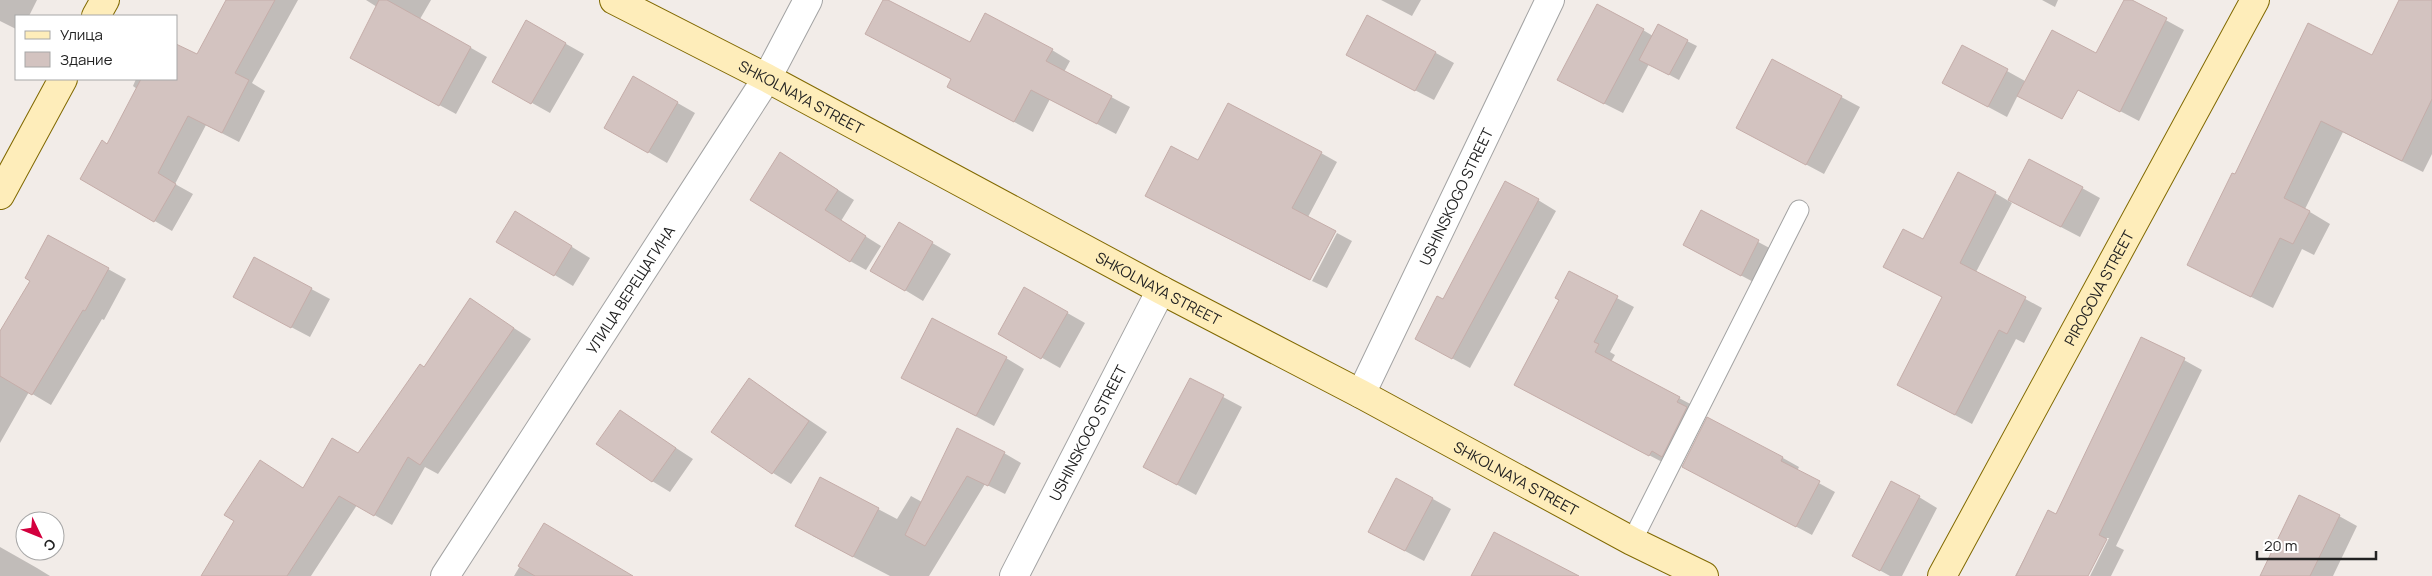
<svg xmlns="http://www.w3.org/2000/svg" width="2432" height="576" viewBox="0 0 2432 576" font-family="Manrope,sans-serif">
<rect width="100%" height="100%" fill="#f2ece8"/>
<path fill="#0003" d="M0 0H37L29 16H16V29L0 21Z
M227 0H298L252 83 265 91 239 142 206 125 175 184 193 194 172 231 82 179 108 145 137 89 133 86 136 79H176L197 56Z
M366 0H431L420 19 487 57 456 114 369 67 377 7Z
M885 0 970 44 1052 50 1070 61 1064 72 1130 107 1116 134 1050 99 1033 132 967 97Z
M1381 0H1421L1412 16Z
M2042 0H2058L2055 7Z
M2125 0H2129L2184 30 2139 121 2097 99Z
M2401 0H2432V154L2423 172 2343 132 2305 209 2330 224 2314 255 2302 249 2273 308 2188 265 2235 176 2373 56Z
M527 22 584 54 550 113 493 81Z
M1643 30 1653 36 1687 41 1697 46 1679 80 1649 64 1623 113 1577 90Z
M1436 53 1454 63 1434 100 1366 65Z
M1772 60 1860 107 1824 174 1738 128Z
M2007 71 2025 81 2007 117 1962 93Z
M634 78 695 113 667 163 606 127Z
M1321 153 1337 162 1308 217 1309 280 1146 196 1199 161Z
M796 163 854 200 841 221 881 246 866 270 850 261Z
M2082 188 2100 198 2080 237 2036 214Z
M1995 193 2012 203 1976 272 2042 308 2024 343 2016 339 1972 424 1915 394 1944 298 1924 241Z
M1538 200 1556 211 1470 368 1435 349Z
M1702 212 1777 252 1759 285 1684 245Z
M533 223 590 258 573 286 498 241Z
M900 224 951 254 923 301 872 270Z
M1337 233 1352 241 1327 288 1312 281Z
M255 259 330 299 310 337 253 307Z
M108 269 126 279 104 320 102 319 51 405 29 392 0 443V334Z
M1569 273 1634 307 1610 352 1615 355 1611 362 1696 407 1666 464 1532 394Z
M1025 289 1085 323 1060 368 1000 334Z
M470 300 531 339 438 474 425 467 392 525 357 505 311 576H203L236 521 304 489 359 454 424 368Z
M1006 358 1024 369 994 426 902 377Z
M2184 360 2202 370 2116 546 2124 550 2111 576H2090L2109 538H2106L2087 576H2015L2049 512 2056 515Z
M750 380 827 432 791 484 773 473Z
M1191 380 1242 407 1196 495 1163 477Z
M621 412 693 459 670 492 652 481Z
M1708 419 1783 458 1799 467 1797 471 1835 492 1812 535 1700 476Z
M1004 453 1021 463 1005 494 985 484 929 576H890L813 536 821 479 897 519 911 496 922 502Z
M1919 497 1937 508 1902 576H1890L1872 566Z
M1433 499 1451 509 1424 561 1369 532Z
M2339 516 2357 526 2333 576H2278Z
M545 524 614 576H514Z
M0 547 37 568 50 576H0Z"/>
<path fill="#d3c3c0" stroke="#c5ada9" d="M226 0H275L235 73 249 80 222 133 188 116 158 173 176 184 154 222 80 179 102 140 107 144 141 79H176V44L197 54Z
M379 0H387L471 47 439 106 350 58Z
M883 0H888L970 42 985 13 1053 49 1046 61 1112 96 1097 124 1031 90 1014 122 947 87 951 79 865 34Z
M2124 0H2132L2167 18 2120 112 2078 90 2062 119 2017 96 2052 30 2096 53Z
M2399 0H2432V99L2402 161 2321 121 2284 198 2310 211 2293 244 2280 238 2251 297 2187 265 2232 173 2235 174 2308 23 2372 55Z
M1597 4 1644 29 1604 104 1557 80Z
M1367 15 1436 52 1415 91 1346 55Z
M526 20 566 43 531 104 492 82Z
M1658 24 1688 40 1669 75 1639 60Z
M1962 45 2008 69 1988 107 1942 83Z
M1772 59 1842 96 1806 165 1736 128Z
M633 76 678 102 648 153 604 128Z
M1228 103 1322 152 1292 208 1336 231 1310 280 1145 196 1171 146 1198 160Z
M780 152 838 190 825 210 866 236 850 262 750 200Z
M2029 159 2083 187 2061 227 2008 200Z
M1958 172 1996 192 1960 263 2026 297 2007 334 1999 330 1955 415 1897 385 1942 297 1883 267 1903 229 1923 239Z
M1505 181 1539 199 1452 359 1415 339 1437 296 1443 299Z
M1701 210 1759 240 1741 276 1683 245Z
M515 211 572 246 554 276 496 242Z
M899 222 933 242 905 291 870 271Z
M48 235 109 268 85 311 83 310 32 395 0 376V331L30 281 25 278Z
M254 257 312 288 291 328 233 297Z
M1569 271 1618 296 1594 342 1599 344 1595 352 1680 397 1677 402 1687 407 1662 457 1652 451 1649 456 1514 385 1559 300 1555 298Z
M1024 287 1068 312 1041 359 998 334Z
M470 298 514 328 420 465 408 457 374 516 339 496 287 576H201L234 521 224 515 260 460 303 488 332 438 358 453 420 364 424 367Z
M932 318 1007 357 976 416 901 378Z
M2141 337 2185 358 2099 535 2107 539 2088 576H2016L2048 510 2056 514Z
M749 378 809 421 772 474 711 432Z
M1190 378 1224 395 1177 485 1143 467Z
M620 410 676 448 652 482 596 444Z
M1707 417 1783 457 1781 461 1820 481 1796 527 1682 467Z
M957 428 1005 452 988 486 967 476 925 546 905 535Z
M820 477 879 508 853 557 795 526Z
M1396 478 1433 498 1405 551 1368 532Z
M1891 481 1920 496 1880 571 1852 556Z
M2299 495 2340 515 2310 576H2260Z
M544 523 633 576H535L518 566Z
M1494 532 1579 576H1471Z"/>
<g fill="none" stroke-linecap="round" stroke-linejoin="round">
<g stroke="#a3a3a3" stroke-width="21">
<path id="lane" d="M1632 541 1799 210"/>
</g>
<g stroke="#a3a3a3" stroke-width="30">
<g id="street">
<path id="s1" d="M1361 394 1550 0"/>
<path id="s2" d="M445 576 767 78 808 0"/>
<path id="s3" d="M1014 576 1161 290"/>
</g>
</g>
<g stroke="#816900" stroke-width="30">
<g id="secondary">
<path id="s4" d="M614 0 767 78 1161 290 1361 394 1632 541 1704 576"/>
<path d="M96 16 105 0"/>
<path d="M0 195 63 79"/>
<path id="s5" d="M1942 576 2255 0"/>
</g>
</g>
<use href="#lane" stroke="#fff" stroke-width="19"/>
<use href="#street" stroke="#fff" stroke-width="28"/>
<use href="#secondary" stroke="#feedba" stroke-width="28"/>
</g>
<g text-anchor="middle" dominant-baseline="central" stroke-width="4" stroke-linejoin="round" paint-order="stroke">
<g font-size="15" fill="#222" stroke="#fff">
<text stroke="none"><textPath href="#s4" startOffset="211">SHKOLNAYA STREET</textPath></text>
<text stroke="none"><textPath href="#s1" startOffset="219">USHINSKOGO STREET</textPath></text>
<text stroke="none"><textPath href="#s5" startOffset="328">PIROGOVA STREET</textPath></text>
<text stroke="none"><textPath href="#s4" startOffset="616">SHKOLNAYA STREET</textPath></text>
<text stroke="none"><textPath href="#s2" startOffset="341">УЛИЦА ВЕРЕЩАГИНА</textPath></text>
<text stroke="none"><textPath href="#s3" startOffset="161">USHINSKOGO STREET</textPath></text>
<text stroke="none"><textPath href="#s4" startOffset="1021">SHKOLNAYA STREET</textPath></text>
</g>
</g>
<rect x="15" y="15" width="162" height="65" fill="#ffffff" stroke="#a7a7a7"/>
<rect x="25" y="31" width="25" height="8" fill="#feedba" stroke="#a7a7a7"/>
<text x="60" y="40" font-size="15" fill="#222222">Улица</text>
<rect x="25" y="52" width="25" height="15" fill="#d3c3c0" stroke="#a7a7a7"/>
<text x="60" y="65" font-size="15" fill="#222222">Здание</text>
<g transform="translate(40 536) rotate(133)"><circle r="24" fill="#ffffff" stroke="#a7a7a7"/>
<path d="M0-4L9 19L0 12L-9 19Z" fill="#d3003e"/>
<text y="-8" font-size="14" font-weight="bold" text-anchor="middle" fill="#222222">С</text>
</g>
<path d="M2257 551v8h119v-8" fill="none" stroke="#222222" stroke-width="2.5"/>
<text x="2264" y="551" font-size="15" fill="#222222" stroke="#ffffff" stroke-width="4" paint-order="stroke">20 m</text>
</svg>
